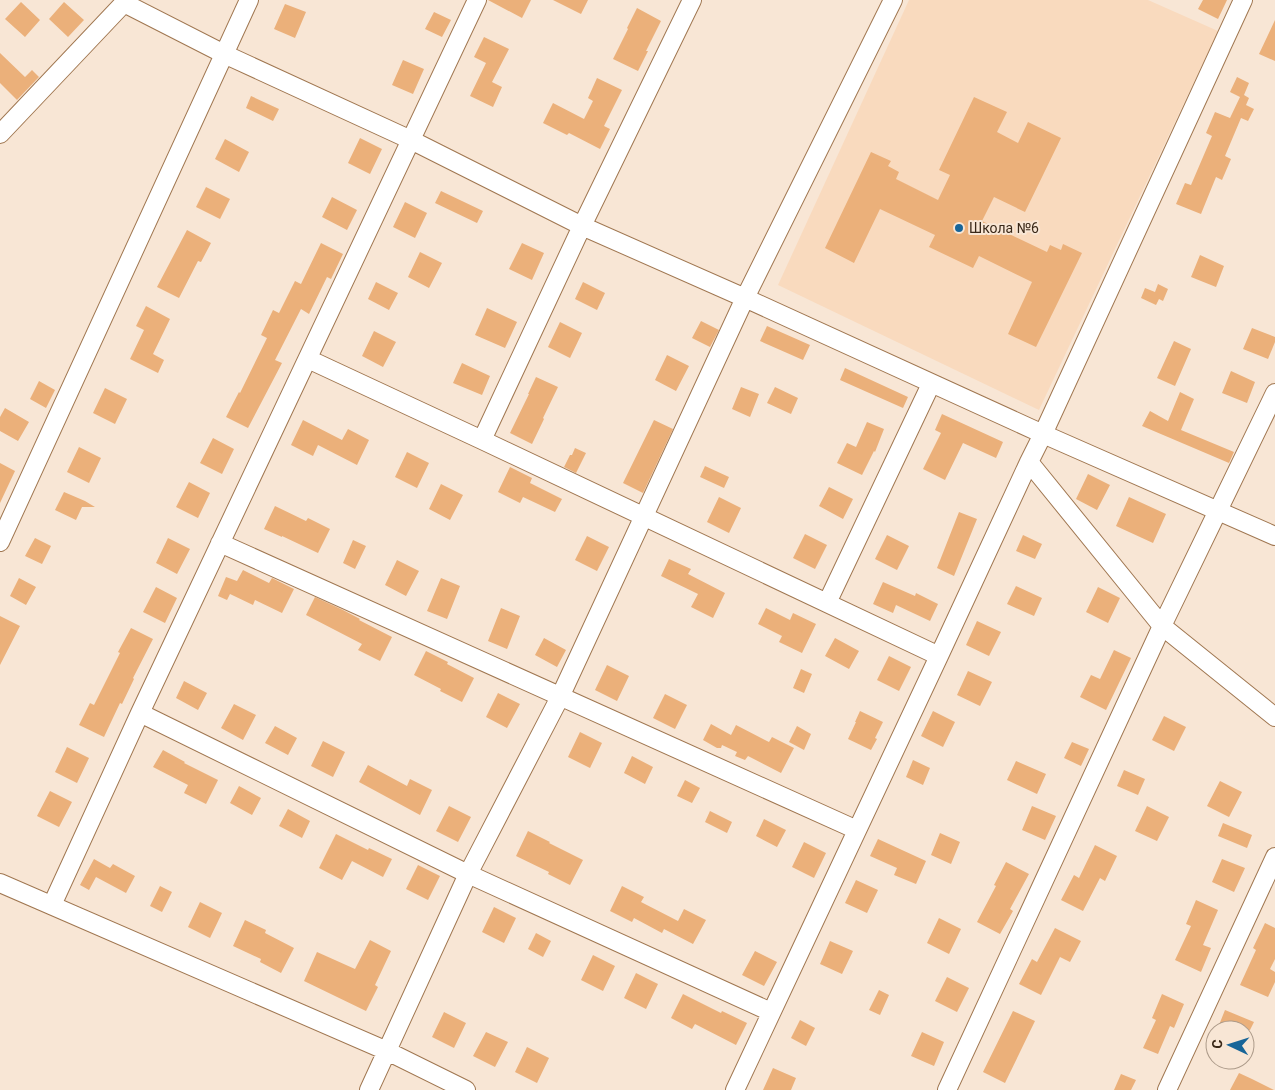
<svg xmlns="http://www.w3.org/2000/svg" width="1275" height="1090" viewBox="0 0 1275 1090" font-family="Roboto,sans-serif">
<rect width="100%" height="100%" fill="#f8e6d5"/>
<path fill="#f9dabe" d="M909 0H1148L1218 31 1039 410 778 285Z"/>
<path fill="#ebb07a" d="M488 0H531L522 18Z
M553 0H588L581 14Z
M1203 0H1227L1218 19 1198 9Z
M21 2 40 20 25 37 5 19Z
M64 2 84 20 68 37 49 19Z
M285 4 306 12 295 38 274 29Z
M637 8 661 21 646 51H648L638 71 613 59 628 29 627 28Z
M434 12 451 20 442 37 425 29Z
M1275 20V61L1259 54Z
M484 37 509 49 492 82 502 87 493 107 470 96 486 63 474 57Z
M0 53 25 77 32 70 39 77 17 100 0 83Z
M403 60 424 69 413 94 392 85Z
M1237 77 1249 83 1244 95 1249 98 1246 105 1254 109 1248 121 1241 118 1225 156 1231 159 1222 180 1216 177 1201 214 1176 204 1185 183 1191 185 1212 136 1206 133 1215 112 1230 118 1240 97 1230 92Z
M597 78 622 90 604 126 610 129 600 149 569 133 567 135 543 123 553 103 584 119 593 101 588 98Z
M251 96 279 109 273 121 246 108Z
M974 97 1007 112 997 132 1018 143 1028 122 1061 138 1025 212 994 197 982 221 1047 252 1050 245 1061 250 1063 244 1082 253 1036 347 1008 334 1032 282 979 256 973 268 929 247 935 235 880 209 854 263 825 248 871 152 891 161 888 166 899 172 896 179 938 200 950 175 939 170Z
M360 138 382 149 370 174 348 163Z
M225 139 249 152 239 172 215 159Z
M206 187 230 199 220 219 196 207Z
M441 191 483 211 477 223 435 203Z
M332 197 357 210 347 230 322 217Z
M405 202 427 213 415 238 393 227Z
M187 230 211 243 201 262 198 261 179 298 157 287Z
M321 243 343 254 331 279 327 277 309 314 301 309 275 360 282 363 248 428 226 417 239 392 240 393 267 338 261 335 273 310 279 313 295 281 301 284Z
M522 243 544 253 532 280 509 269Z
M420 252 442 263 429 288 408 277Z
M1200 255 1224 266 1216 287 1191 277Z
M376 282 398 293 389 310 368 299Z
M583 282 605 293 597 310 575 299Z
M1158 284 1168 289 1163 301 1159 299 1156 305 1141 298 1145 288 1155 292Z
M146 306 170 319 153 354 164 360 158 373 130 359 144 330 136 326Z
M487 308 517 322 505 348 475 335Z
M701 321 719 330 710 347 692 338Z
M560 322 582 333 570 358 548 347Z
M767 326 810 345 803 360 760 341Z
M1252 328 1275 337V342L1268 359 1243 349Z
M374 331 396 342 383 367 362 356Z
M1174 341 1191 349 1175 386 1157 378Z
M667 355 689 366 676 391 655 380Z
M462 363 490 376 482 395 453 383Z
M845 368 908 397 903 408 840 380Z
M1231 371 1255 382 1247 403 1222 393Z
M536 377 558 387 543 418 544 419 532 444 510 433 529 394H528Z
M39 381 55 390 46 408 30 399Z
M741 387 759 394 750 417 732 409Z
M775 387 798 398 791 414 767 403Z
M105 388 127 399 115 424 93 413Z
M1180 392 1194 399 1181 430 1234 452 1229 463 1142 426 1150 411 1168 421Z
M5 408 29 422 18 441 0 431V417Z
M942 414 1003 442 996 458 963 443 945 480 923 469 941 433 935 430Z
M303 420 342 440 348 429 369 440 357 465 318 445 313 456 291 445Z
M654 420 673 429 643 493 623 483Z
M867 422 884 429 875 452 874 451 862 475 837 463 847 443 856 447Z
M213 438 234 449 222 474 200 463Z
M79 447 101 458 89 483 67 472Z
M575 448 586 453 576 473 564 467 570 455H572Z
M407 452 429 463 417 488 395 477Z
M0 463 15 471 0 503Z
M705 466 729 477 724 488 700 477Z
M510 467 532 478 530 483 562 499 555 512 523 497 520 503 498 492Z
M1088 474 1110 485 1097 510 1076 499Z
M189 482 210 493 198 518 176 507Z
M441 484 463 495 450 520 429 509Z
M829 487 853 499 843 519 819 506Z
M64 492 85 501 95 507H82L76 520 55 510Z
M719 497 741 508 729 533 707 522Z
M1129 497 1166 514 1153 543 1116 526Z
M275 506 306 521 308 518 330 529 318 553 282 536V537L264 529Z
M959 512 977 519 954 576 937 568Z
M805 534 827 545 815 569 793 558Z
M887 535 909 546 897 570 875 559Z
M1023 535 1042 544 1035 559 1016 551Z
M587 536 609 547 597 571 575 560Z
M35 538 51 546 42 564 25 556Z
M168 538 190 549 177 574 156 563Z
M353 540 366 546 355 569 343 563Z
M669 559 691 569 688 574 725 593 713 618 691 607 698 594 661 576Z
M397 560 419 571 406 596 385 585Z
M243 570 269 583 272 578 294 589 282 613 255 600 253 605 230 594 227 600 218 596 226 577 237 581Z
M19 578 36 587 26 605 10 596Z
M441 578 460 586 447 619 427 611Z
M883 582 915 596 916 593 938 604 930 621 896 605 893 613 873 604Z
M1016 586 1042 598 1034 616 1007 604Z
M156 587 177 598 165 623 143 612Z
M1098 587 1120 598 1108 623 1086 612Z
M315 597 343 610 360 619 359 620 392 637 380 661 358 650 362 644 306 615Z
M501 608 520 616 507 649 488 641Z
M766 608 790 620 793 613 816 624 802 653 779 642 782 636 758 624Z
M0 616 20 626 0 665Z
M977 621 1001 632 989 656 966 645Z
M131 628 153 639 133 678 134 679 122 704 120 703 104 737 79 725 90 703 94 705 120 653 118 652Z
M544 638 566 650 557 667 535 655Z
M835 638 859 651 849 669 825 656Z
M1114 650 1131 658 1106 710 1080 697 1091 675 1100 679Z
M426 651 448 662 447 664 474 678 462 702 440 691 441 689 414 675Z
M889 656 911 667 899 691 877 680Z
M607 665 629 676 617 701 595 690Z
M801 669 812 674 804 693 793 688Z
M968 671 992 682 980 706 957 695Z
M184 681 207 693 198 710 176 698Z
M498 693 520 704 507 728 486 717Z
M665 694 687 705 675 729 653 718Z
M234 704 256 715 243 740 221 728Z
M860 711 883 722 875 738 877 739 871 750 848 739 856 722H855Z
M933 711 955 722 943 747 921 736Z
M1164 716 1186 727 1174 751 1152 740Z
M711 724 731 735 736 725 769 742 772 737 794 748 781 773 748 756 745 760 735 756 737 752 722 745 721 748H717L703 740Z
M275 726 297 738 288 755 265 743Z
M797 726 811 734 804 750 789 742Z
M580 732 602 743 590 768 568 757Z
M323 741 345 752 333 777 311 766Z
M1072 742 1089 749 1081 766 1064 758Z
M67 747 89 758 77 783 55 772Z
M163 750 185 762 184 763 218 780 206 804 184 793 188 785 153 767Z
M632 756 653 767 645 784 624 773Z
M913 760 930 768 923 785 906 777Z
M1016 761 1046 774 1037 794 1007 780Z
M368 765 407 786 410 779 432 790 420 815 359 782Z
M1124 770 1145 779 1138 795 1117 786Z
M685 780 700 788 692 803 677 796Z
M1220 781 1242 792 1229 817 1207 806Z
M239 786 261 798 252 815 230 803Z
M50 791 72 802 59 827 37 816Z
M449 806 471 817 458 842 436 831Z
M1032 806 1056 816 1045 840 1022 830Z
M1147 806 1169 817 1157 841 1135 831Z
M288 809 310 821 302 838 279 826Z
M710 811 732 822 727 833 705 822Z
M764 819 786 830 777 847 756 836Z
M1223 823 1252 835 1247 848 1218 836Z
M528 831 550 842 549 843 583 860 570 885 548 874 549 872 516 856Z
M940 833 960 842 951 864 931 855Z
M336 834 368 850 369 848 392 859 383 877 352 861 342 880 319 868Z
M878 839 926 861 916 884 894 875 897 868 870 856Z
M804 842 826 853 814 878 792 867Z
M1095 845 1117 856 1105 881 1100 878 1083 911 1061 900 1074 875 1079 878Z
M94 859 110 868 113 864 135 876 126 893 96 877 89 890 80 885Z
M1222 859 1245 868 1234 892 1212 882Z
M1006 862 1029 874 1010 909 1013 911 1000 934 977 922 996 886 994 885Z
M418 865 440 876 428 900 406 889Z
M856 880 878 890 867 913 845 903Z
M160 886 172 892 162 912 150 906Z
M622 886 644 897 641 902 678 921 684 909 706 920 693 944 664 929 662 933 634 918 632 922 610 911Z
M1196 900 1218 910 1203 945 1211 948 1201 972 1175 960 1191 926 1186 924Z
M200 902 222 913 210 938 188 927Z
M494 907 516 918 504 943 482 932Z
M939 918 961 929 949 954 927 943Z
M245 920 266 930 265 933 294 948 281 973 260 962 261 959 233 946Z
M1265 923 1275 928V959L1270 969 1275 972V982L1268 997 1240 985 1256 950 1253 948Z
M1055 928 1081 941 1070 962 1060 957 1041 995 1019 984 1032 959 1037 962Z
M536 933 551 941 543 957 528 949Z
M370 940 391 951 375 985 378 987 366 1011 304 981 317 952 355 969Z
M830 941 853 951 842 974 820 964Z
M755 951 777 962 764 986 742 975Z
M593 955 615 966 603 991 581 980Z
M636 973 658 984 646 1009 624 998Z
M947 977 969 988 957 1012 935 1001Z
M879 990 889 995 880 1015 869 1010Z
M683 994 721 1013 722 1011 747 1023 736 1045 695 1024 692 1029 671 1018Z
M1162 994 1184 1004 1174 1028 1170 1026 1158 1054 1143 1048 1156 1020 1152 1018Z
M1225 1010 1254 1022 1250 1030H1217Z
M1013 1011 1035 1021 1005 1083 983 1072Z
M444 1012 466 1023 454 1048 432 1037Z
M800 1020 815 1028 806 1046 791 1038Z
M486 1032 508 1042 495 1067 473 1056Z
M922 1032 944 1042 934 1066 911 1056Z
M527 1047 549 1058 537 1083 515 1072Z
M773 1068 796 1078 791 1090H763Z
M1239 1073 1252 1079 1274 1090H1230Z
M1121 1074 1136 1080 1131 1090H1114Z"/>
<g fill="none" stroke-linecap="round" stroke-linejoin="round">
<g stroke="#a07751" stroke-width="20">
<path id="minor" d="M0 134 124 3 224 54 411 140 582 226 745 298 1043 434 1275 536
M308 359 482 440 939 656
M1275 393 1162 626 1275 717
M482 440 582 226 692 0
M0 542 249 0
M220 543 857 830
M827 603 931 384
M140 713 468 874 771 1012
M0 883 387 1051 466 1090
M52 905 140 713 477 0
M369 1090 468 874 560 697 745 298 893 0
M735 1090 939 656 1029 462 1043 434 1243 0
M947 1090 1162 626 1029 462
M1167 1090 1275 857"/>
</g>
<use href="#minor" stroke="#fff" stroke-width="18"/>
</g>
<circle fill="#186598" stroke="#f8e6d5" stroke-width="2" cx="959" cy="228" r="5"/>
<g text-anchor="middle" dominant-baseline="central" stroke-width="4" stroke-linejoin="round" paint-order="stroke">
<g font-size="14" fill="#3a2818" stroke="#f8e6d5" text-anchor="start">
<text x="969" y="228">Школа №6</text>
</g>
</g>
<g transform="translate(1230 1045) rotate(274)"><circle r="24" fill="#f8e6d5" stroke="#ac9a89"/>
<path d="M0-4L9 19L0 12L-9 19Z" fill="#186598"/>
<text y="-8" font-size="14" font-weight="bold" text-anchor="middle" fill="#3a2818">С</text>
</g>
</svg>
